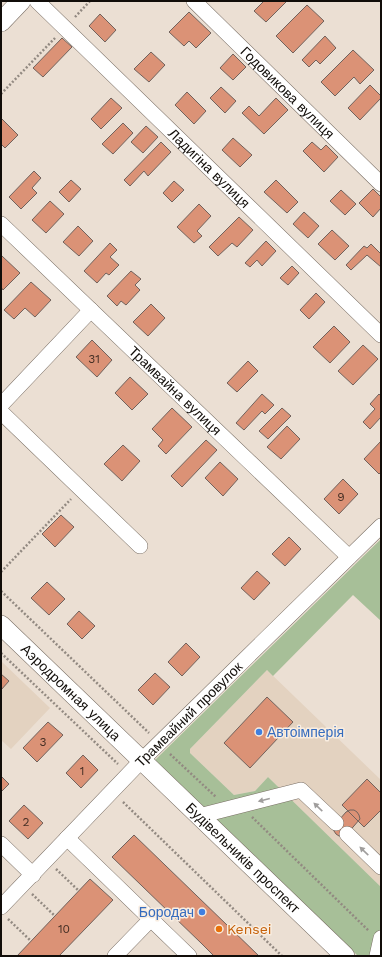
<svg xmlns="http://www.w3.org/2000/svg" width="382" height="957" viewBox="0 0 382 957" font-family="'Work Sans',sans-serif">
<rect width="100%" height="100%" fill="#ebdfd3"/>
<path fill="#e3d2c0" d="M1 661 50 708 11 749 1 740Z
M267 670 381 780V887L268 777 255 791 234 795 190 753V749Z"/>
<path fill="#a7bf98" d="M381 539V621L353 595 273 676 267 670 190 749V753L234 795 255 791 268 777 381 887V956H358L155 760Z"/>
<path fill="#db9276" stroke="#71625c" d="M264 1H287L266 22 254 11Z
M307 5 324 21 293 53 276 36Z
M189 12 211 33 196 48 189 41 184 46 169 32Z
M100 14 116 30 105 42 89 26Z
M325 36 336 48 320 64 316 60 309 67 302 60Z
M62 38 72 47 43 77 33 68Z
M353 50 374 70 360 84 354 77 335 96 321 82Z
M151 52 165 65 149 82 134 69Z
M233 54 246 67 233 80 220 68Z
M370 85 381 96V98L360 120 348 108Z
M221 87 236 101 225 113 210 98Z
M187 92 206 111 194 124 175 105Z
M111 98 122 108 101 129 91 119Z
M276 98 288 110 264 134 242 113 249 106 259 116Z
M1 118 18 135 5 148 1 144Z
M123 123 133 133 113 154 102 144Z
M146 126 158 137 143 153 131 142Z
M233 138 252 155 240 167 222 150Z
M161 142 171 152 148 176 144 171 130 186 124 180Z
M312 142 321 150 326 145 338 157 324 172 303 151Z
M34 171 41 178 32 188 37 193 21 209 9 197Z
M71 180 81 189 69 202 59 192Z
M276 180 298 202 287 213 264 192Z
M174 181 184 190 172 202 163 193Z
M373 189 381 197V208L373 217 359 203Z
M341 190 356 204 345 215 330 201Z
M50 201 64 214 46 233 32 220Z
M199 204 211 216 197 231 202 236 194 243 177 227Z
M304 212 319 226 308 238 293 224Z
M239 217 253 230 237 247 232 243 218 256 209 247Z
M78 226 93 241 79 256 63 242Z
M332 230 349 246 335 260 318 244Z
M266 241 276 251 262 266 257 260 250 267 245 263Z
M110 243 117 250 110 257 119 265 109 275 106 273 97 283 84 271Z
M371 244 381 254V267L367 255 351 270 346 265 364 246 367 248Z
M2 256 20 273 3 290 1 287V258Z
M292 266 299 273 288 285 280 278Z
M131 271 141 279 135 285 140 290 126 305 121 301 117 306 107 296Z
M31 282 51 300 35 317 25 308 14 319 4 310Z
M316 293 325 302 309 319 300 310Z
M151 304 165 318 148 336 133 322Z
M334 326 350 342 330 363 313 347Z
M92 340 112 360 97 377 76 357Z
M363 345 378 359 353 385 338 371Z
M248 361 258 371 237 392 227 383Z
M130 377 148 394 132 410 115 393Z
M262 394 274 405 265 414 262 411 244 430 236 423Z
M379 394 381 396V417L370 429 363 422 375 409 370 404Z
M172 408 192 427 166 454 158 446 163 440 152 429Z
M282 408 291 416 268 439 259 431Z
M287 426 300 439 281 459 267 447Z
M206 440 217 450 182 487 171 476Z
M381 441V472L379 474 364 459Z
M123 445 140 461 122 481 104 464Z
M220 462 238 479 223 496 205 478Z
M343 479 358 494 339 514 324 499Z
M61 515 74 527 55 547 42 534Z
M289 537 301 549 285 566 272 554Z
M257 571 270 583 254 600 241 588Z
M47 582 65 599 49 615 31 598Z
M79 611 95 626 82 639 67 624Z
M186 643 200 657 182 676 168 662Z
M155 673 170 687 153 705 138 690Z
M1 674 9 681 1 690Z
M267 697 293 722 250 768 224 743Z
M48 722 63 735 37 762 23 748Z
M83 755 98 770 81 788 66 773Z
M1 776 9 784 1 792Z
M367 779 381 793V810L364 827 342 805Z
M24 805 43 823 28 839 9 821Z
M350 810H354L357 812 359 815 360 819 347 834 339 836 336 834 334 831 333 827 346 812Z
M134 835 259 956H214L201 943 112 857Z
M90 879 113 900 59 956H17Z"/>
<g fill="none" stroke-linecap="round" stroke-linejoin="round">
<g stroke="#786d63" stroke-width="16">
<g id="minor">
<path id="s1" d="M37 1 381 335"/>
<path id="s2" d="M194 1 381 184"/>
<path id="s3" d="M1 224 349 557"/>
<path d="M1 405 91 310"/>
<path d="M1 412 140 546"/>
<path d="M199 816 301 790 336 823"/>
<path d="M347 834 381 867"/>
<path d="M67 838 189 956"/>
<path d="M1 844 33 875"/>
<path id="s4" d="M1 907 142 760 381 526"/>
<path d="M115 956 151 919"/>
<path d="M377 956 381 938"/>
</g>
</g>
<g stroke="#786d63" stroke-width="20">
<g id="major">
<path d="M1 22 21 1"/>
<path id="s5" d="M1 625 345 956"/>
</g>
</g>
<path stroke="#928981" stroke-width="2.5" stroke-dasharray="2 2" stroke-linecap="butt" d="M75 17 90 1
M1 94 55 38
M1 572 71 499
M1 591 149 733
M1 653 118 764
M170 754 216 797
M123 802 282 956
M252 817 369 931
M56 869 79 891
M32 894 55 916
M8 919 31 941"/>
<use href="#minor" stroke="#fff" stroke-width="15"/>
<use href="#major" stroke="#fff" stroke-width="19"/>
</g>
<defs><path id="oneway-solid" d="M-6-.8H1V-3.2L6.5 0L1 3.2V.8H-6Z"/></defs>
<g fill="#a09e9d">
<use href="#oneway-solid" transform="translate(264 800) rotate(166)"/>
<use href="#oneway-solid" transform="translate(318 807) rotate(-136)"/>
<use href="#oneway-solid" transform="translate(364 851) rotate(-136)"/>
</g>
<g fill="#3f7fe0" stroke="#f9ede0" stroke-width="1.5">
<circle cx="259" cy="732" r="4"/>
<circle cx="202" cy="912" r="4"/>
</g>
<circle fill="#e8710a" stroke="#f9ede0" stroke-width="1.5" cx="219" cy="929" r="4"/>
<g text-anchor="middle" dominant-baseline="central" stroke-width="3" stroke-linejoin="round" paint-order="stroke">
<g font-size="12" fill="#442e24">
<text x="94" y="359">31</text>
<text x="341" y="497">9</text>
<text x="43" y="742">3</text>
<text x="82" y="771">1</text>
<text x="26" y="822">2</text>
<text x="64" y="929">10</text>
</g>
<g font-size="14" fill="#110d09" stroke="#f9ede0">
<text stroke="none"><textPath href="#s2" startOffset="131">Годовикова вулиця</textPath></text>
<text stroke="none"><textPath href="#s1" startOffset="240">Ладигіна вулиця</textPath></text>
<text stroke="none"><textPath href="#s3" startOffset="241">Трамвайна вулиця</textPath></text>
<text stroke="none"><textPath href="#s5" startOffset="97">Аэродромная улица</textPath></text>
<text stroke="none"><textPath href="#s4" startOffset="269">Трамвайний провулок</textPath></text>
<text stroke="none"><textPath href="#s5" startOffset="336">Будівельників проспект</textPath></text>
</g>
<g font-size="14" fill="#366cbe" stroke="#f9ede0" text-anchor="start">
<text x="267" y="732">Автоімперія</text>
<text x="194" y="912" text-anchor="end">Бородач</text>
</g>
<g font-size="14" fill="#c56008" stroke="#f9ede0" text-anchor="start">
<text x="227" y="929">Kensei</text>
</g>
</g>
<rect width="382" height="957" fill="none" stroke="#110d09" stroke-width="4"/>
</svg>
